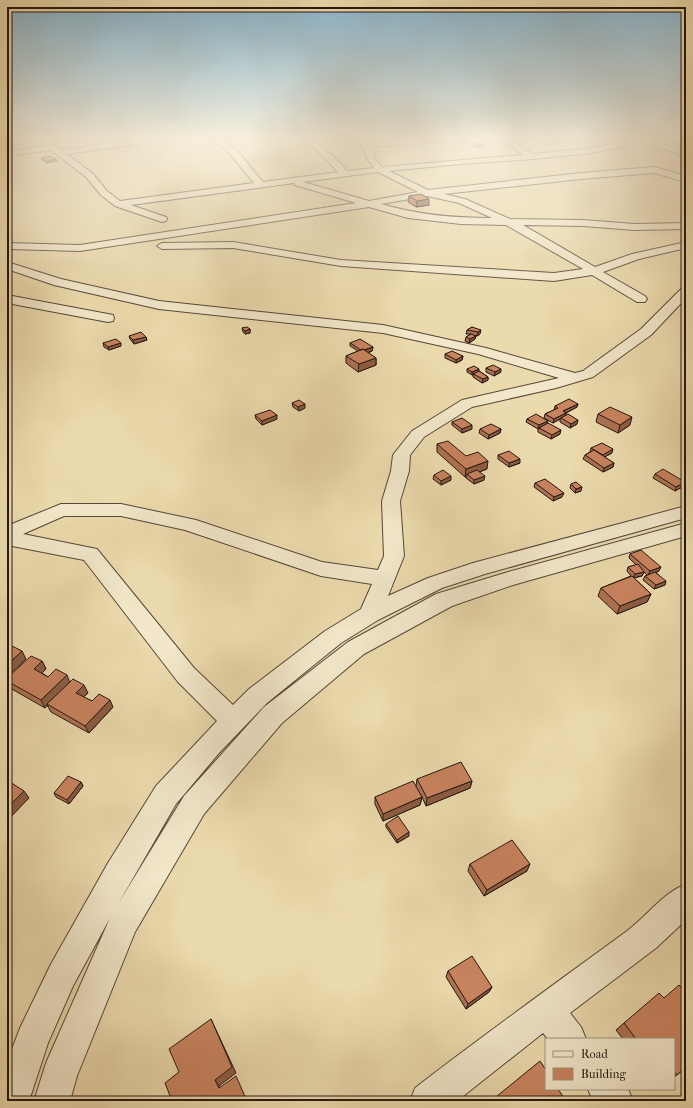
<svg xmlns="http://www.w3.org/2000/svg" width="693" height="1108" viewBox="0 0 693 1108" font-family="'IM FELL French Canon',serif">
<rect width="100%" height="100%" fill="#ebdaad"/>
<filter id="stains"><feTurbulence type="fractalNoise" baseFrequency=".005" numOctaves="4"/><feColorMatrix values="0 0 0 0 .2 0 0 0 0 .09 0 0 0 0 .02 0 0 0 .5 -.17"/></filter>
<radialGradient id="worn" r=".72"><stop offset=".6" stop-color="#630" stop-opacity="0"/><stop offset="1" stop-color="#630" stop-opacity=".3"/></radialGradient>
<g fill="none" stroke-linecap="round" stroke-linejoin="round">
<g stroke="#564738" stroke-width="2">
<path id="minor" d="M37 138H46L61 150 145 138H168L165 140 67 154 92 173 107 191 120 201 254 183 226 149 207 138C236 138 245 163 263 182L338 172 327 160 303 138H311L333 156 347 171 374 168 367 159 363 146 346 138H356L364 142 374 143 430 138H471L468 140 372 147 375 159 382 167 523 155 498 138H507L533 154 591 148 634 140 631 138H650L649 140 686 151V156L643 143 591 153 533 159 460 164 389 171 428 190 581 173 654 167 686 176V182L654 173 581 179 444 194 465 199 510 219 583 220 635 224 686 223V229L635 230 583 226 523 225 595 267 632 254 686 242V248L639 259 603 272 645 296 647 299 645 302H637L592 275 554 281 341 266 233 248 162 249 157 246 162 243 233 242 341 260 554 273 583 269 506 225 461 224 408 218 369 207 80 251 7 249V243L80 245 356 203 295 185 294 183 131 205 166 217 167 219 166 221 162 222 115 206 101 195 86 177 51 150 7 156V152L46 146ZM378 172 418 192 369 201 303 182ZM427 196 459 203 492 218C453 218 419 215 381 204Z
M7 262 61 279 159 301 383 325 486 348 575 373 583 371 641 329 682 288 686 287V298L651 335 593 377 556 388 472 407 424 437 410 455 409 471 400 501 404 556 388 596 428 578 473 563 686 506V518L485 574 442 588 378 620 341 643 267 703 219 753 176 804 118 904 184 796 264 707 348 642 436 594 508 572 686 523V536L513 585 452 606 364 654 282 723 204 814 135 932 77 1076 70 1101H34L46 1063 110 918 73 986 48 1043 29 1101H7V1062L20 1028 51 964 108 863 156 786 217 721 178 682 84 560 7 545V526L61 504H121L196 520 322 562 378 570 384 556 382 501 391 471 393 455 412 431 462 400 559 378 478 354 383 333 159 309 54 285 7 269ZM64 516H121L185 530 321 576 372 584 361 609 325 631 249 689 233 705 194 668 97 549 23 534Z
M7 295 108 314 113 315 114 318 113 321 108 322 7 303Z
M686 884V920L656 948 570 1013 581 1027 586 1039H548L543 1033 457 1101H410L415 1088C485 1034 556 983 627 931 647 916 663 893 686 884Z
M588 1089H628L633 1101H593Z"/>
</g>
<use href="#minor" fill="#f2e7ca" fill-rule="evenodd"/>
</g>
<path fill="#ac7152" stroke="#241611" d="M654 138H684L674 143Z
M473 143 484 144V146L477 147 473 146Z
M41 158 56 159 57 161 47 163 42 160Z
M409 196 429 205 416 207 408 202Z
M472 327 480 334 477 336 475 335 476 336 475 339 469 343 465 341 466 337 471 334H466L467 330Z
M242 328 250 329V333L245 334 243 332Z
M129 336 146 337 147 340 134 344 130 339Z
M103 343 121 346 109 350 104 347Z
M350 343 373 347 372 351 368 353 376 358V365L358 372 346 363V356L358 351 350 346Z
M445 354 463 356 462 360 456 363 445 358Z
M486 368 501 372 494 376 486 372Z
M467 369 479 371 488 377V380L482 383 473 377V375H472L467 372Z
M292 403 305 408 299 411 293 407Z
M578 404 577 407 566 413V415L577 424 570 428 560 422V419L553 423 544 418 545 414 554 410 555 406Z
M598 414 630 425 618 433 596 422Z
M255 415 277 419 262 425 256 419Z
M527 419 548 423 560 434 551 439 538 432V429L526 422Z
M452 422 472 429 462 433 452 425Z
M480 429H501L500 433 488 439 479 433Z
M437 444 466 456 487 469 479 472 484 480 474 484 466 478V477H465L437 452Z
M591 448 612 453 604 457 614 463 613 467 603 472 583 459 585 455 590 452Z
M498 455 520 463 509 467 498 459Z
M686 456V462L684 460Z
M655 474 684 486 675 491 653 478Z
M434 475 451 480 441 485 433 479Z
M535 483 562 497 553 501 534 487Z
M571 484 581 491 575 493 570 488Z
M630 554 659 571 656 572 665 585 654 589 643 580 645 576 647 575 644 572 642 576 634 578 651 594 647 602 617 614 598 596 601 588 631 576 627 571 628 567 636 565 629 558Z
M42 661 46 669 42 673 48 677 70 682 88 693 83 697 92 701 113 707 89 733 51 712 47 705 45 708 10 688 7 683V678Z
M417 779 472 781 470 788 426 806 422 797 420 805 383 821 375 804V797L416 786Z
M81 782 83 786 69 804 56 797 54 793Z
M386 824 409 836 397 843 386 827Z
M470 864 527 871 484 896 468 871Z
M448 971 492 987 489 992 466 1009 446 977Z
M686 993V1067L677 1075 674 1077V1039H623L616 1030 624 1023 664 998Z"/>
<path fill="#8c5c42" stroke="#241611" d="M676 138H684L674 143Z
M484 144V146L477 147V145Z
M56 159 57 161 47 163V161Z
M429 199V205L416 207 417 201Z
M250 329V333L245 334V331Z
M481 330 480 334 477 336 478 332Z
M476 336 475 339 469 343 470 339Z
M146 337 147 340 134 344 133 340Z
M121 343V346L109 350 108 347Z
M373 347 372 351 363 354V351Z
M463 356 462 360 456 363V360Z
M376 358V365L358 372 359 364Z
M479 369V373L473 374V375H472V372Z
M501 369V372L494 376 495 372Z
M488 377V380L482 383 483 379Z
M305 404V408L299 411 298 407Z
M578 404 577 407 562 415 563 411Z
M566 413 565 417 561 418 560 419 553 423 554 419Z
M277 415V419L262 425V421Z
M632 417 630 425 618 433 620 425Z
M578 420 577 424 570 428 571 424Z
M548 421 547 424 539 428 538 429 539 425Z
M472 425V429L462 433V429Z
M501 429 500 433 488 439 489 435Z
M561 430 560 434 551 439 552 435Z
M613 449 612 453 601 459 603 455Z
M520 459V463L509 467V463Z
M488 461 487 469 469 476 467 474 466 477H465L466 469Z
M614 463 613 467 603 472 604 468Z
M451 476V480L441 485V481Z
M485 476 484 480 474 484V480Z
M685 482 684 486 675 491 676 487Z
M582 487 581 491 575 493 576 489Z
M564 493 562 497 553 501 554 497Z
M661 567 659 571 648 575 650 571Z
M644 572 642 576 633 578 635 574Z
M666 581 665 585 654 589 656 585Z
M651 594 647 602 617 614 620 606Z
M22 651 26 659 7 677V665Z
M42 661 46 669 38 677 34 669Z
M67 675 70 683 47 704V705L45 708 41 700Z
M84 685 88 693 79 701 76 693Z
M110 700 113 707 89 733 85 726Z
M472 781 470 788 426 806 427 798Z
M81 782 83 786 69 804 67 800Z
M24 791 29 798 7 821V808Z
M422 797 420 805 383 821V814Z
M409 832V836L397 843V840Z
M530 864 527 871 484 896 487 890Z
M492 987 489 992 466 1009 468 1004Z
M211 1019 236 1073 219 1086 223 1094 219 1088 215 1080Z"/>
<path fill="#c8835f" stroke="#241611" d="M480 142 484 144 477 145 473 143Z
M51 156 56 159 47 161 41 158Z
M421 194 429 199 417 201 409 196Z
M247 327 250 329 245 331 242 328Z
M472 327 481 330 478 332 467 330Z
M141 332 146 337 133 340 129 336Z
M471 334 476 336 470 339 466 337Z
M116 339 121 343 108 347 103 343Z
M360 339 373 347 364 350 363 349 361 350 350 343Z
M363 349 376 358 359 364 346 356Z
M452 351 463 356 456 360 445 354Z
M493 365 501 369 495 372 486 368Z
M474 366 479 369 472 372 467 369Z
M479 371 488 377 483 379 473 374Z
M569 399 578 404 563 411 566 413 554 419 545 414 558 408 555 406Z
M299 400 305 404 298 407 292 403Z
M610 407 632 417 620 425 598 414Z
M270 410 277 415 262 421 255 415Z
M536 414 548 421 539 425 527 419Z
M568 414 578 420 571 424 561 418Z
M462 418 472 425 462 429 452 422Z
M548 423 561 430 552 435 539 428Z
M491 424 501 429 489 435 480 429Z
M448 441 466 456 478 452 488 461 466 469 437 444Z
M602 443 613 449 603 455 591 448Z
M594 450 614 463 604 468 585 455Z
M509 451 520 459 509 463 498 455Z
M663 469 685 482 676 487 655 474Z
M443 470 451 476 441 481 434 475Z
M477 470 485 476 474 480 467 474Z
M545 479 564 493 554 497 535 483Z
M576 482 582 487 576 489 571 484Z
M641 550 661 567 650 571 630 554Z
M638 564 644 572 635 574 628 567Z
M655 572 666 581 656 585 645 576Z
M632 576 651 594 620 606 601 588Z
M12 646 22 651 7 665V651Z
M31 656 42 661 34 669 48 677 56 669 67 675 41 700 7 681V678Z
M73 679 84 685 76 693 92 701 99 694 110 700 85 726 47 704Z
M461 762 472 781 427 798 417 779Z
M68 776 81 782 67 800 54 793Z
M7 780 24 791 7 808Z
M413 781 422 797 383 814 375 797Z
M398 816 409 832 397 840 386 824Z
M512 840 530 864 487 890 470 864Z
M472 956 492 987 468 1004 448 971Z
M679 985 686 993V1044L682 1047 686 1053V1067L677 1075 674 1071V1039H636L624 1023 659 993 664 998Z
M211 1019 232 1067 215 1080 219 1088 236 1076 247 1101H172L165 1083 179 1072 169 1049Z
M540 1061 546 1070V1089H558L566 1101H491Z"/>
<linearGradient id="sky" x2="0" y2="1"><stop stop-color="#88b6d0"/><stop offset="0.47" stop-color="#f6eeda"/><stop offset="1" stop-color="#f6eeda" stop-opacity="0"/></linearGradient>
<rect width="693" height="294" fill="url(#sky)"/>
<rect width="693" height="1108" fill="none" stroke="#ebdaad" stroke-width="24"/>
<rect x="8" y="8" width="677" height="1092" fill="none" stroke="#241611" stroke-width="2"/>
<rect x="12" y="12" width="669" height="1084" fill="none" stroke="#241611"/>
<rect x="545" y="1038" width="130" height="52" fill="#f2e7ca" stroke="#a09380"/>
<rect x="553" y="1051" width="20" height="6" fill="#f2e7ca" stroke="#a09380"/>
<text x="581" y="1058" font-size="12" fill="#241611">Road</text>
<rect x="553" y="1068" width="20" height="12" fill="#c8835f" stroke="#a09380"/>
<text x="581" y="1078" font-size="12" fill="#241611">Building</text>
<rect width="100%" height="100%" filter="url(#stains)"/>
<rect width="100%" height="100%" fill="url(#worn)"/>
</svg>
